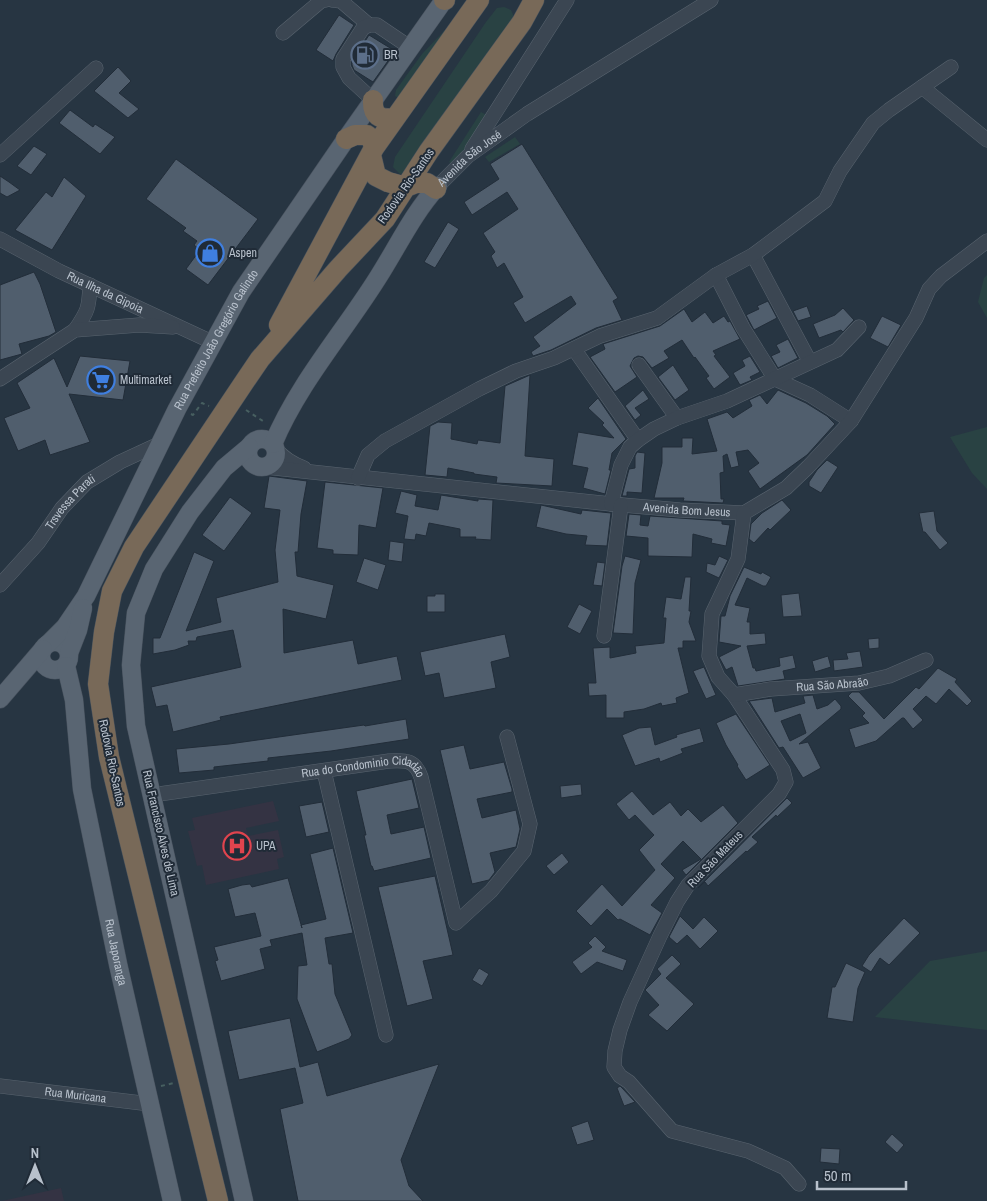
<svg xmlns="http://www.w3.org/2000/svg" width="987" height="1201" viewBox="0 0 987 1201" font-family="'Archivo Narrow',sans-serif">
<rect width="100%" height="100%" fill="#273542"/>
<path fill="#343343" d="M273 801 279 821 246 828 248 836 278 830 284 857 277 859 279 869 206 885 202 865 197 866 188 831 195 830 192 818Z
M61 1188 64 1201H2Z"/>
<path fill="#294243" d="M504 7 511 10 514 17 408 173 400 174 393 167 395 157 486 22 497 8Z
M463 11 400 99 395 96 396 90 422 54Z
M481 112 490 117 455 166 449 162Z
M515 137 520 144 489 162 485 157Z
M987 275V318L978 302 984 278Z
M987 427V489L972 473 950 437Z
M987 951V1030L875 1017 930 961Z"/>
<path fill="#505e6d" stroke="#222d39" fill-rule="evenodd" d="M339 15 354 25 336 54 333 61 316 50Z
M369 35 395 51 373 82 354 70 352 65V62Z
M118 67 131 81 119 93 139 109 128 118 94 91Z
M70 110 93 127 95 124 115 137 100 154 59 123Z
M522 144 618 298 613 301 622 320 596 328 551 350 533 356 531 352 540 346 533 337 576 304 571 296 525 323 513 303 523 297 504 263 497 268 491 256 495 252 483 233 518 209 507 192 472 215 464 202 499 179 490 164Z
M34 146 47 154 31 175 17 166Z
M176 159 258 219 208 285 186 269 200 250 194 245 197 241 183 231 186 228 146 199Z
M0 176 9 182 20 190 7 197 0 193Z
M64 177 86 196 52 250 15 230 46 192 52 197Z
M448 222 459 229 435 268 424 262Z
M34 272 40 284 56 332 49 336 19 344 22 354 0 360V285Z
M768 301 777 318 754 330 746 315 759 309 757 306Z
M807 306 811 317 798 321 793 311Z
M843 308 854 320 843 332 841 330 819 338 813 324 835 315Z
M684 309 692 322 705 312 713 323 724 316 728 322 730 321 740 339 713 351 716 355 714 356 730 377 714 389 706 378 709 376 695 357 694 358 682 340 664 351 669 358 652 368 643 357 638 356 634 358 630 366 637 377 615 392 590 357 605 349 603 344 660 326Z
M882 316 901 325 888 347 870 338Z
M788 339 798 358 778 368 771 356 780 352 776 345Z
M80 356 130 361 123 400 69 394 90 442 50 455 45 440 18 451 4 418 30 408 17 383 54 358 67 387Z
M750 356 760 372 750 377 752 380 740 385 733 373 745 366 742 360Z
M673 365 689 390 675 400 658 377Z
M530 375 525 456 554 459 552 486 496 483 497 477 474 474V473L448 468 447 477 425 475 430 426 438 422 452 423 451 439 477 444 478 440 500 443 505 386Z
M643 390 649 399 635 408 641 415 635 420 625 406Z
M778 390 806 403 827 416 835 424 807 455 760 489 748 471 759 463 748 450 736 452 739 466 731 468 727 454 723 456 724 472 720 473 721 499H724L723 503 683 501 684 498H654L662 463V447H682V438H693L692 454 717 451 707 419 727 412 733 418 752 406 749 400 760 395 767 404Z
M598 398 626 439 612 453 609 470H611L605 494 583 488 588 468 572 465 578 432 614 438 602 425 604 423 588 408Z
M637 452 645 453 642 493 627 492V496H622L629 469 635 468V456Z
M827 460 838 467 821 493 809 486V482L817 470Z
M269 476 307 481 301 514 298 552H295L297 576 334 585 326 619 283 609 284 653 353 640 358 664 397 656 402 680 220 717 221 720 173 732 167 705 156 707 151 687 241 667 233 630 197 637 196 641H188L189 645 175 650 153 654V638H160L194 552 214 561 186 631 221 622 216 598 278 582 275 550 280 510 264 508Z
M325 482 383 488 376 528 359 525 358 555 333 554V550L317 548Z
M401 491 417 495 415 506 438 510 441 495 478 501V499L493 500 491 540 475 539 476 537H460V529L429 523 426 536 416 534 415 540 404 539 408 516 395 513Z
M230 497 252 513 224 551 202 535Z
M782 500 791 510 770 530 768 528 754 543 749 539 751 524 762 513Z
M541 505 581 514 582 510 611 513 607 546 585 545 587 536 566 534 536 527Z
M934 511 937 531 948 543 940 550 925 532H923L919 513Z
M629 514 641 515 640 525 648 526 650 516 722 521V524L730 525 726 546 711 543 712 539 693 534 692 557 648 556V538L626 536Z
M390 541 404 543 402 562 388 560Z
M625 556 641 560 635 583 633 634 613 633 622 566Z
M719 556 728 560 719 578 706 572 707 563 715 565Z
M364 558 386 565 378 590 356 582Z
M597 562 605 563 602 586 593 585Z
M744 567 761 574 762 572 771 577 766 586H763L747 578 735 605 750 608 747 622H750V634L765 633 766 644 747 646 753 668H755L756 671 780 666 779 658 793 655 796 668 783 671 785 679 738 686 732 667 726 670 719 657 741 646 719 642 721 616H725L730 596Z
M685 577H691L689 611H691L689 622 696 641H683V648H678L689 693 676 698 677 703 662 706 661 703 644 709 624 712V718H606V695L589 696 588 683H596L593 648 610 647V658L636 653 635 646 664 643 666 618H663L666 597 681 599Z
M799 593 802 616 783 617 781 595Z
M435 594H445V612H427V596H435Z
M579 604 592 611 580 634 567 627Z
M505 634 510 657 491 662 496 688 444 698 439 673 425 676 420 652Z
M879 638V648L869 649 868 639Z
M860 651 863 667 834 671 833 660 848 659 846 653Z
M828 656 831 667 815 672 812 661Z
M704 667 716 695 706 699 693 671Z
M938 668 957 679 955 682 972 701 967 706 949 689 936 704 926 696 913 709 923 720 913 729 904 718H902L876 741 855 748 849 729 869 723 862 716 865 713 848 696 852 692H859L884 719 916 687 919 689Z
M813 695 817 709 828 705 835 699 841 706V709L799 744 808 742 821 768 803 778 783 747 779 748 749 701 772 698 775 712 805 703 803 696ZM800 714 806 733 790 741 781 721Z
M736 714 770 765 746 780 737 766 738 765 726 745 716 723Z
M406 719 409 739 331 751 268 758V761L214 767V770L179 773 176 749 229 744 364 725 365 726Z
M651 727 655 745 677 737 676 735 700 728 704 742 681 749 683 753 660 762 659 758 635 766 622 735 639 728Z
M464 745 470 769 504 762 512 789V792L477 799 482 818 516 810 520 829 516 847 490 853 495 872 489 880 472 884 440 750Z
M412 779 419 808 387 815 391 834 424 827 431 858 374 871 372 866H371L364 835H366L356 791Z
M581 784 582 795 561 798 560 786Z
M632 791 653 815 670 802 681 816 688 809 701 822 723 805 738 823 686 875 682 870 701 859 683 841 661 864 675 878 651 905 662 913 650 935 620 919 618 920 607 909 591 926 576 911 602 884 622 906 655 870 639 850 654 835 635 815 629 820 616 804Z
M787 798 792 803 777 817 776 815 752 837 758 842 747 852 746 851 708 886 705 882 698 888Z
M322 802 329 832 306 837 299 806Z
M333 848 353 933 325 938 329 964H332L335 994 352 1035 349 1039 317 1052 297 999 298 966 307 965 302 933 270 940 272 946 260 949 265 969 221 981 215 961 218 960 214 947 261 936 255 913 235 917 228 889 242 885 250 884 252 887 288 878 302 928 301 925 326 919 310 854Z
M562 853 569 862 554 875 546 866Z
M435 876 453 955 423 961 433 999 407 1006 378 887Z
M680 916 693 929 704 917 718 931 700 949 687 935 677 944 669 937Z
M904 918 920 933 889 965 880 958 871 972 862 966 869 955Z
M595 936 606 947 602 951 627 960 623 971 597 962 581 974 572 962 592 947 588 943Z
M672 955 681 964 666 978 694 1004 667 1031 648 1015 659 1005 645 990 661 974 657 969Z
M846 963 865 972 858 988 853 1022 827 1018 832 987H835Z
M479 968 489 974 482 986 472 980Z
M290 1018 300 1067 318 1062 327 1096 439 1064 401 1160 409 1186 423 1201H298L280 1109 303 1103 295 1068 239 1080 228 1031Z
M620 1086 623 1089 635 1102 624 1106 617 1088Z
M588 1121 594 1140 577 1145 571 1127Z
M892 1134 904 1145 897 1153 885 1142Z
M821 1148 840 1149 839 1164 820 1162Z"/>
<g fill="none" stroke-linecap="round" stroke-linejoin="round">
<g stroke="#59646f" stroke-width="15">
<g id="minor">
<path d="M332 0 341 1 369 25"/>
<path d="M283 33 321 1 326 0"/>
<path d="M922 87 987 140"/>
<path d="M373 100 349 78 343 67V59L363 28 369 25H377L411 48"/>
<path d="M472 149 567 0"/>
<path d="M0 155 96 68"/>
<path id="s1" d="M438 186 468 156 527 114 711 0"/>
<path id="s2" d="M0 239 59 271 212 342"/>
<path d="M753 255 810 362"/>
<path d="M716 275 743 328 775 379 810 395 851 421"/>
<path d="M75 330C88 311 89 308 90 285"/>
<path d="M574 349 638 440"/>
<path d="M639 365 677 418"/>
<path d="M0 379 75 330 139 325 173 327"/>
<path d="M276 449C284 459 293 464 304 468"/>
<path id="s3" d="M265 467 611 504 680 510 744 513 786 488 808 467 851 421 916 318 929 289 941 276 987 241"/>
<path d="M358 478 368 455 385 441 479 389 516 371 554 358 600 336 657 318 716 275 753 255 825 201 840 171 873 123 889 110 951 67"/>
<path d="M611 504 621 465 630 447 638 440 654 429 677 418 727 401 837 350 859 327"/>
<path d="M744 513 738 559 712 614 709 656 718 677 734 695 783 770 786 782 779 794 688 885 677 902 660 936 630 1002 620 1030 615 1051 614 1067 620 1076 629 1082 672 1131 748 1151 785 1168 799 1184"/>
<path id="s4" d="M0 585 38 543 62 508 87 482 120 462 161 443"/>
<path d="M604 636 621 505"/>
<path id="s5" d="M734 695 771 689 859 683 889 676 926 660"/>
<path d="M324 771 386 1035"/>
<path id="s6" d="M152 795 389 761C406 760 415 760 421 777L456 923 491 891 524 851 530 824 507 737"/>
<path id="s7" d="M0 1086 150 1104"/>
</g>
</g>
<g stroke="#48525e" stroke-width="19">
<g id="major">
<circle cx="262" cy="453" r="14"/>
<path d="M273 444C298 384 343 333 377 279 397 248 413 213 438 186"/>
<circle cx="55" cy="656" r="14"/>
<path id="s8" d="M48 644 65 627 86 596 177 409 241 292 346 139 444 0"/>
<path d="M69 653 78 630 83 608"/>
<path id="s9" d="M66 666 74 700 82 789 118 964 172 1201"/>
<path d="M0 699 43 649"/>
<path d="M244 1201 136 726 131 665 136 613 154 569 190 512 224 468 249 447"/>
</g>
</g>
<g stroke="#46515c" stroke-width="21">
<path id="highway" d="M444 0H445
M373 100C372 116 380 120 395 118
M346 139 355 135H367L372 140 374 148
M371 155 376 176 388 182 406 187 416 183H427L436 189
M279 325 374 148 479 0
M218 1201 109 757 98 684 104 632 112 591 134 547 245 381 260 359 338 269 385 219 429 151 522 22 534 0"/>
</g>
<path stroke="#475f60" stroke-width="2" stroke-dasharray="4 4" stroke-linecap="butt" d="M246 410 266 423
M191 414 193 415 202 403 209 406
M161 1086 174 1083"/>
<use href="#minor" stroke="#3b4652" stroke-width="14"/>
<use href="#major" stroke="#596572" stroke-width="18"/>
<use href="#highway" stroke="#786958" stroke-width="20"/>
</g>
<defs>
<g id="fuel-ring" transform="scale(1.4375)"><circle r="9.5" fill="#202b37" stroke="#5c6f8a" stroke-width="1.5"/><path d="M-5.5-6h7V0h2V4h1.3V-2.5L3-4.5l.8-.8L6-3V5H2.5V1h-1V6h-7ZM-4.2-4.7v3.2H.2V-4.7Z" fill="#5c6f8a"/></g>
<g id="shop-ring" transform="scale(1.4375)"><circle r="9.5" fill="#202b37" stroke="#3f7fe0" stroke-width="1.5"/><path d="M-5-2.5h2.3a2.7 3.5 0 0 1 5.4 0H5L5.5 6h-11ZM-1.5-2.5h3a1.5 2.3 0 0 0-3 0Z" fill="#3f7fe0"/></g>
<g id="supermarket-ring" transform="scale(1.4375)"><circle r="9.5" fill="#202b37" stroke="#3f7fe0" stroke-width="1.5"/><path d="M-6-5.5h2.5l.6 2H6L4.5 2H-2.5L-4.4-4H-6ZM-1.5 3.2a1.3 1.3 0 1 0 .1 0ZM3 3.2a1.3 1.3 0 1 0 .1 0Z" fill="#3f7fe0"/></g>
<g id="hospital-ring" transform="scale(1.4375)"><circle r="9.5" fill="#202b37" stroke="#e0444e" stroke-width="1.5"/><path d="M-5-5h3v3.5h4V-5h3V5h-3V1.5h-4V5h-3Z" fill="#e0444e"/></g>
</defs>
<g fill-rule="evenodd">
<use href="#fuel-ring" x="365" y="55"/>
<use href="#shop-ring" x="210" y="253"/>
<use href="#supermarket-ring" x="101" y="380"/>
<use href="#hospital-ring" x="237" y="846"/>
</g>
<g text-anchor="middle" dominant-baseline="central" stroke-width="4" stroke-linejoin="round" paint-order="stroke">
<g font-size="12" fill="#b8c1cc" stroke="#202b37" text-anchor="start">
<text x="384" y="55">BR</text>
<text x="229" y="253">Aspen</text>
<text x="120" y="380">Multimarket</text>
<text x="256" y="846">UPA</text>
</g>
<g font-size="12" fill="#b8c1cc" stroke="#202b37">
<text stroke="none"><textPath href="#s1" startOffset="42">Avenida São José</textPath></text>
<text transform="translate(406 186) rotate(-55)">Rodovia Rio-Santos</text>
<text stroke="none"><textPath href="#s2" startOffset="118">Rua Ilha da Gipoia</textPath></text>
<text stroke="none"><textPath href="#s8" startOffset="349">Rua Prefeito João Gregório Galindo</textPath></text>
<text stroke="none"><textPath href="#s4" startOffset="109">Trsvessa Parati</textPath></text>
<text stroke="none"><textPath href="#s3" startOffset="424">Avenida Bom Jesus</textPath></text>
<text stroke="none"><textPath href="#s5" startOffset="99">Rua São Abraão</textPath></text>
<text transform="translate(112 763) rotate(78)">Rodovia Rio-Santos</text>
<text stroke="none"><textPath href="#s6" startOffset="215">Rua do Condominio Cidadão</textPath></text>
<text transform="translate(161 833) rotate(77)">Rua Francisco Alves de Lima</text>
<text transform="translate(715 859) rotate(-46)">Rua São Mateus</text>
<text stroke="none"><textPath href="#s9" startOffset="291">Rua Japoranga</textPath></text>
<text stroke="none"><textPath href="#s7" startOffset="76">Rua Muricana</textPath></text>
</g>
</g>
<g transform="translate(35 1166)" stroke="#202b37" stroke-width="4" paint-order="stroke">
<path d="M0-4L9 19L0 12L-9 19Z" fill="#b8c1cc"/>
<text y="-8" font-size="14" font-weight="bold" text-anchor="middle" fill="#b8c1cc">N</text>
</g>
<path d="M817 1181v8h89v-8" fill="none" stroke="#b8c1cc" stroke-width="2.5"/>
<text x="824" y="1181" font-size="15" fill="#b8c1cc" stroke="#202b37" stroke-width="4" paint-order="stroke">50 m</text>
</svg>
